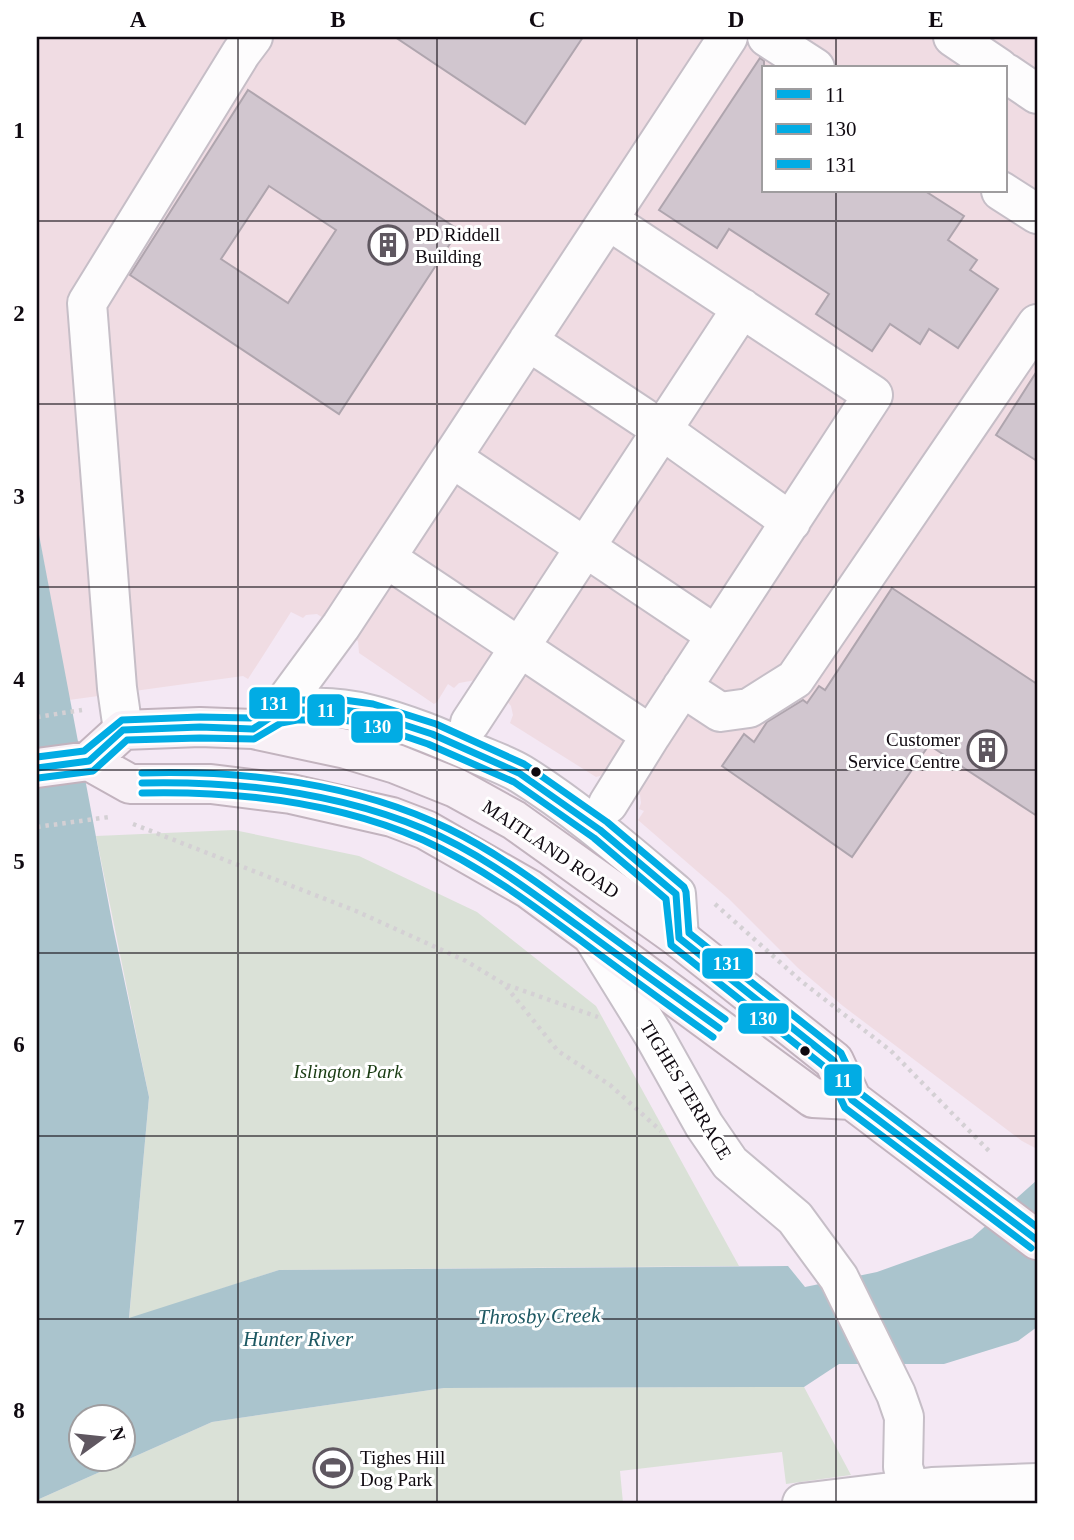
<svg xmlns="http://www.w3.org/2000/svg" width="1074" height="1540" viewBox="0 0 1074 1540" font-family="Georgia,serif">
<rect width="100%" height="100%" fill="#f4e8f4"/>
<path fill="#f0dce3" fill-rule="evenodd" d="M37 37H1037V1149L1022 1141 843 1006 798 968 728 898 638 820 644 811 639 809 641 803 640 795 607 774 596 777 510 723 513 715 511 706 503 697 476 680 459 683 454 688 448 684 437 702 434 704 359 653 358 641 317 614 306 615 303 618 291 612 248 679 243 676 69 700 37 524ZM764 68H1006V191H764Z"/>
<path fill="#dae1d7" d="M234 830 359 856 477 912 596 1006 739 1266 279 1270 129 1319 149 1097 96 836Z
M804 1387 851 1475 786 1484 782 1452 620 1471 623 1503H37V1500L212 1422 444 1388Z"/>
<path fill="#aac4cd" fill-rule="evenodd" d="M37 524 113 927 149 1097 129 1318 279 1270 788 1266 805 1287 877 1272 972 1238 1037 1180V1327L1018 1341 944 1364H839L804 1387 444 1388 212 1422 37 1500ZM80 1418H122V1460H80Z"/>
<path fill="#d1c6cf" stroke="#afa5ae" stroke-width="2" fill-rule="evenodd" d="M395 37H583L525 124Z
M760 58 764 61V191H925L964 216 948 240 977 260 970 270 998 289 958 348 929 329 920 344 890 324 872 351 816 314 829 294 729 229 717 248 659 210Z
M248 90 459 230 339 414 130 275ZM269 186 336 230 288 303 221 259Z
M1037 371V461L996 435Z
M892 588 1037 684V816L929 745 852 857 722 766 744 734 754 742 767 722 803 700 807 703 819 686 825 690Z"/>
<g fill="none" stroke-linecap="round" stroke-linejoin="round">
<g stroke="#c6bec7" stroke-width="42">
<path id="minor" d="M767 37 815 68
M953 37 999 68
M1006 73 1037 94
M1001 191 1037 214
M528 341 662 430 791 522
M452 458 716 635
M386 558 651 735 873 395 608 220
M682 687 720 712 749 708 795 679 1037 324
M277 713 341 626 728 37
M264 722C322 686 416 727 472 752 488 759 506 765 521 774 576 808 626 852 676 894L679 938
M470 723 742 308
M123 730 117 688 87 303 241 53 253 37
M608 804 651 735
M593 937 653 1034 704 1125 730 1163 795 1218 839 1278 896 1394 904 1417 903 1467 910 1490
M802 1503 932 1487 1037 1483"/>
</g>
<g stroke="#c2b3be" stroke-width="42">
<path id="major" d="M89 761 130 784H211L291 794 392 817 426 830 529 889 813 1098 852 1100
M37 768 89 761 123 730 200 727 253 729 346 749 396 764 456 788 514 820 679 938 834 1061 852 1100 1037 1240"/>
</g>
<path stroke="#d4d0d4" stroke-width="4.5" stroke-dasharray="3.5 5" stroke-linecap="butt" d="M37 717 82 710
M133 824 356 911 466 961 504 984 558 1051 610 1085 661 1131
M37 827 109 817
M715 904 801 981 891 1051 991 1153
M507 985 598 1017"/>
<use href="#minor" stroke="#fdfcfd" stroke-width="38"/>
<use href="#major" stroke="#f8f0f6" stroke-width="38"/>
<g stroke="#fff" stroke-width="12">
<path id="bus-1" d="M37 768 89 761 123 730 200 727 253 729 277 713 296 710H344L371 714 432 734 519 773 600 830 676 894 679 938 834 1061 852 1100 1037 1240
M142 783C236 781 336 792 424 829 481 853 531 892 581 928 627 962 673 995 719 1028"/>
</g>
<g stroke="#fff" stroke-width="12">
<path id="bus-2" d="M38 778 93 771 127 740 200 738 254 739 281 723 297 720H343L369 724 428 744 514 782 594 838 666 899 671 945 826 1068 845 1108 1031 1248
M142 793C235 791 337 802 423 840 480 866 530 903 580 940 624 973 668 1005 713 1037"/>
</g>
<g stroke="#fff" stroke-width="12">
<path id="bus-3" d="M37 757 84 751 122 720 200 717 250 718 273 703 295 700H344L373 704 436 724 524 764 607 822 684 887 686 892 689 933 841 1053 860 1093 1037 1227
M142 773C244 770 356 783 449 829 500 854 546 889 591 922 636 955 680 987 725 1019"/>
</g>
<use href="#bus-1" stroke="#01ace4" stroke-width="7"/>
<use href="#bus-2" stroke="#01ace4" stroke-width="7"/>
<use href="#bus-3" stroke="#01ace4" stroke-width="7"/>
</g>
<path fill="none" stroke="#0f0910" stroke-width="2" stroke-opacity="0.55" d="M238 37V1503M437 37V1503M637 37V1503M836 37V68M836 191V1503M37 221H1037M37 404H1037M37 587H1037M37 770H1037M37 953H1037M37 1136H1037M37 1319H1037"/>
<defs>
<g id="building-ring" transform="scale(2.0125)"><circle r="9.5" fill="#fff" stroke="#5f5760" stroke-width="1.5"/><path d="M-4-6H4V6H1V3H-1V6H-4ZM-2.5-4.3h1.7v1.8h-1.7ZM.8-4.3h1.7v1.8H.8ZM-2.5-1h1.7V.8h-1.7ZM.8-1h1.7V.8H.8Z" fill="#5f5760"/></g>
<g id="stadium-ring" transform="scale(2.0125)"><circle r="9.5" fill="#fff" stroke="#5f5760" stroke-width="1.5"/><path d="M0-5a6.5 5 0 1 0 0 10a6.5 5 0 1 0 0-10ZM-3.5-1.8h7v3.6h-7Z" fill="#5f5760"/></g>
</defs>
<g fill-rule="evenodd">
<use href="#building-ring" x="388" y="245"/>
<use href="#building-ring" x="987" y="750"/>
<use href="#stadium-ring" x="333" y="1468"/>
</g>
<g fill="#0f0910" stroke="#fff" stroke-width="2.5">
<circle cx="536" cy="772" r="6"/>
<circle cx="805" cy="1051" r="6"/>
</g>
<g text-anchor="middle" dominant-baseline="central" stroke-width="6" stroke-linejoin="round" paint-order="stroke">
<g font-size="19" fill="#0f0910" stroke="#fff" text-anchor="start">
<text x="415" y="234">PD Riddell<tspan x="415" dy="22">Building</tspan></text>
<text x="960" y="739" text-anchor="end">Customer<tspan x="960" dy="22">Service Centre</tspan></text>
<text x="360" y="1457">Tighes Hill<tspan x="360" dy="22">Dog Park</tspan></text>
</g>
<g font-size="19" fill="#0f0910" stroke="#fff">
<text transform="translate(551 849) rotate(34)">MAITLAND ROAD</text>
<text transform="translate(686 1090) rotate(59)">TIGHES TERRACE</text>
</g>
<g font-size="19" font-style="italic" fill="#193b12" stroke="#fff">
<text x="348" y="1071">Islington Park</text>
</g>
<g font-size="21" font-style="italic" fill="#1d5862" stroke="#fff">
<text transform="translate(539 1316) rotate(-1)">Throsby Creek</text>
<text x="298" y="1339">Hunter River</text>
</g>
</g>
<g stroke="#fff" stroke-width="2.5">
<rect x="248" y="686" width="53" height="34" rx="7" fill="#01ace4"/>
<rect x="306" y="693" width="40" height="34" rx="7" fill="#01ace4"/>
<rect x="350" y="710" width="54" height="34" rx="7" fill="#01ace4"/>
<rect x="701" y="947" width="53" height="33" rx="7" fill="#01ace4"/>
<rect x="737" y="1002" width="53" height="33" rx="7" fill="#01ace4"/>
<rect x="823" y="1063" width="40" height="34" rx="7" fill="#01ace4"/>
</g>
<g font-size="19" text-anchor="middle" font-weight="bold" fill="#fff">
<text x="274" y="710">131</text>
<text x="326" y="717">11</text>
<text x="377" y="733">130</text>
<text x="727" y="970">131</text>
<text x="763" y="1025">130</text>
<text x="843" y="1087">11</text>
</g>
<rect width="1074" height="1540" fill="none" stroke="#ffffff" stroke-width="77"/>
<rect x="762" y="66" width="245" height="126" fill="#ffffff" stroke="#9f9d9f" stroke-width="2"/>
<rect x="776" y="89" width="35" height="10" fill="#01ace4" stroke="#9f9d9f" stroke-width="2"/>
<text x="825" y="102" font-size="21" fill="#0f0910">11</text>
<rect x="776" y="124" width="35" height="10" fill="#01ace4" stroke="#9f9d9f" stroke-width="2"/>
<text x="825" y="136" font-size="21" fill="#0f0910">130</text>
<rect x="776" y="159" width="35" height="10" fill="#01ace4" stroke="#9f9d9f" stroke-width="2"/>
<text x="825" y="172" font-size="21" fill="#0f0910">131</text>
<g transform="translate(102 1438) rotate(75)"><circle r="33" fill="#ffffff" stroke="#9f9d9f" stroke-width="2"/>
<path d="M0-5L12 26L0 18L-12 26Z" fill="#5f5760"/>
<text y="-10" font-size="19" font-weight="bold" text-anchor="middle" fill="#0f0910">N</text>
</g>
<rect x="38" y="38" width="998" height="1464" fill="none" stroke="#0f0910" stroke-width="2.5"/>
<g font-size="23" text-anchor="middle" font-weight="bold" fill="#0f0910">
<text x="138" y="27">A</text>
<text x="338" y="27">B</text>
<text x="537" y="27">C</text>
<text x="736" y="27">D</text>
<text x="936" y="27">E</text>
<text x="19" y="138">1</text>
<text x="19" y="321">2</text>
<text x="19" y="504">3</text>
<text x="19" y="687">4</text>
<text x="19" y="869">5</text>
<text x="19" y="1052">6</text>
<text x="19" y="1235">7</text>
<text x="19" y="1418">8</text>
</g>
</svg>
